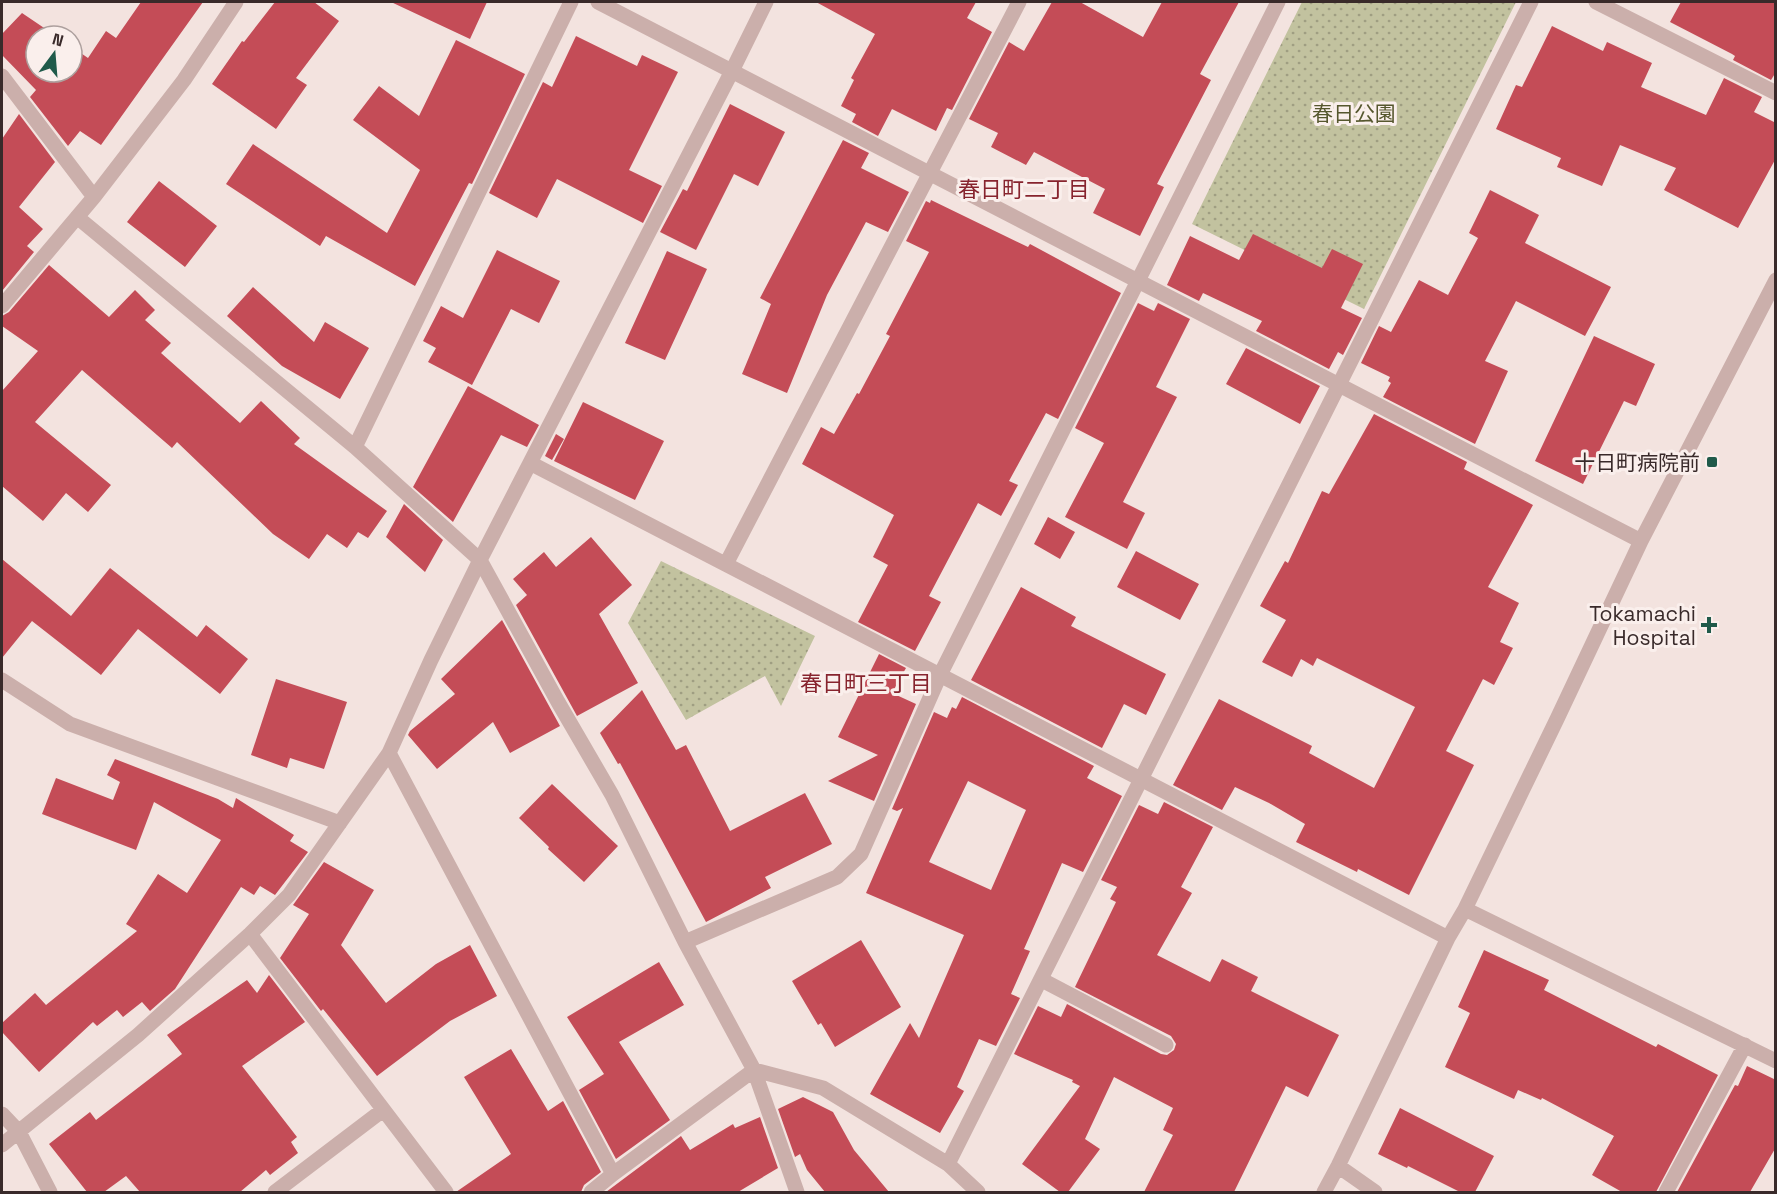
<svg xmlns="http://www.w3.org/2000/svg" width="1777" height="1194" viewBox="0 0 1777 1194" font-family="'Space Grotesk','Noto Sans JP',sans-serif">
<defs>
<pattern id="grass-dots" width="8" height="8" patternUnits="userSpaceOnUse" patternTransform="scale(1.5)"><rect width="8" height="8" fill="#c2c29f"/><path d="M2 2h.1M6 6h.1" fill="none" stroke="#9f9e82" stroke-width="1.8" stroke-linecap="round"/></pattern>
</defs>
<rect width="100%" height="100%" fill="#f3e3df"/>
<path fill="url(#grass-dots)" d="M1302 2H1516L1364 309 1192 224Z
M661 561 815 636 781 706 765 676 686 720 628 623Z"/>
<path fill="#c44c57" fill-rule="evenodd" d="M141 2H203L101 145 80 131 68 146 30 97 36 90 2 55V34L22 13 56 36H36V72H72V47L88 58 106 31 116 38Z
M275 2H314L339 21 296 78 307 85 276 129 212 84 242 41 244 42Z
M391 2H487L470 39Z
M816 2H976L967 18 992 32 952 110 947 108 936 131 892 109 878 136 852 122 856 114 841 106 854 80 851 78 875 34Z
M1052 2H1080L1143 37 1162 2H1239L1200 74 1211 80 1157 184 1164 187 1140 236 1093 213 1105 189 1034 152 1026 165 991 147 998 133 969 119 1009 42 1024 51Z
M1681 2H1776V72L1771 80 1733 60 1735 56 1732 54 1670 22Z
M1552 26 1603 51 1607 42 1652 63 1641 87 1706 115 1724 78 1762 97 1754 112 1776 123V158L1738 228 1664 190 1676 168 1620 145 1602 186 1557 167 1561 158 1496 129 1516 85 1522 87Z
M576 36 637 66 642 55 678 72 629 170 662 186 643 223 557 179 537 218 489 193 543 82 552 87Z
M456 40 525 74 472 184 469 183 415 286 326 236 320 246 226 184 253 144 387 233 420 170 353 120 379 86 419 116Z
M730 104 785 132 758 186 734 174 696 250 660 232 683 189 687 191Z
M19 114 55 162 19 207 43 229 27 246 34 252 2 291V139Z
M843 140 869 153 861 168 909 192 888 232 866 222 827 295 787 393 742 374 771 304 760 298Z
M159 181 217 226 185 267 127 222Z
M1490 190 1539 215 1525 243 1611 287 1585 336 1516 301 1485 361 1508 371 1475 444 1383 397 1391 383 1388 381 1390 377 1361 363 1379 326 1391 332 1419 280 1448 295 1478 238 1469 233Z
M931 200 1028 247 1030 244 1121 293 1058 419 1046 413 1009 481 1018 485 1001 516 978 503 929 596 941 602 915 651 858 622 888 565 873 557 894 515 802 464 821 427 834 434 857 393 859 394 890 336 886 334 929 252 906 241 926 201 930 203Z
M1253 234 1322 268 1332 249 1363 264 1341 308 1362 318 1343 355 1338 352 1329 369 1256 331 1262 321 1203 293 1199 301 1167 285 1190 236 1239 260Z
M497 250 560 281 539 323 511 309 472 385 428 362 436 348 423 341 441 306 463 318Z
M667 251 707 269 665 360 625 343Z
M49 265 109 317 135 290 155 310 145 320 171 343 161 353 240 423 261 401 300 438 294 444 387 511 368 538 358 532 347 548 327 534 309 559 273 534 177 442 172 448 82 370 35 422 111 485 88 512 66 493 43 521 2 486V391L38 351 2 326V316L9 312Z
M253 287 314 342 325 322 369 348 340 399 282 366 227 316Z
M1138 303 1154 311 1158 303 1190 319 1156 387 1177 397 1123 502 1145 513 1127 549 1065 517 1104 443 1075 428Z
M1594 336 1655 364 1636 406 1624 401 1583 484 1535 461Z
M1246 348 1320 386 1300 424 1226 384Z
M468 386 539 425 527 447 501 435 453 522 413 487Z
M583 402 664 441 635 500 554 461Z
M1374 414 1467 462 1464 469 1533 505 1488 587 1519 603 1500 642 1513 648 1494 685 1483 679 1446 751 1474 765 1409 895 1358 869 1357 872 1296 842 1305 824 1269 803 1235 787 1222 810 1173 785 1219 699 1312 746 1309 753 1374 788 1415 707 1317 658 1313 666 1301 659 1292 677 1262 662 1286 620 1260 606 1285 561 1288 563 1322 491 1329 494Z
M556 434 564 439 552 460 545 456Z
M404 504 443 540 425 572 386 537Z
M1048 517 1075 532 1060 559 1034 544Z
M591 537 632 585 599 614 638 683 577 716 516 605 527 595 513 579 544 552 556 567Z
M1136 551 1199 584 1180 620 1117 587Z
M2 559 71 616 110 568 197 637 206 625 248 659 220 694 138 629 101 675 32 621 2 658Z
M1021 587 1076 617 1071 626 1166 674 1146 715 1124 704 1102 748 971 680Z
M502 620 560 726 510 753 493 722 437 769 408 735 410 731 455 694 441 679Z
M879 654 906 668 892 693 916 704 874 801 828 781 878 755 838 737Z
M276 679 347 702 324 769 290 758 287 768 251 755Z
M642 690 676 750 686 745 730 831 805 793 832 844 765 877 771 888 706 922 620 763 618 764 600 733Z
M962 697 1094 766 1087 778 1122 796 1083 872 1062 863 1024 949 1030 951 1011 994 1020 998 996 1046 979 1039 957 1087 964 1091 940 1133 870 1094 910 1023 919 1038 964 935 866 893 903 808 897 811 892 809 934 712 947 718 952 707 956 709ZM968 781 1026 810 991 890 929 862Z
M115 759 218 799 233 808 236 798 294 835 290 841 308 852 275 895 260 886 254 895 241 887 175 989 150 1011 142 1002 123 1017 117 1010 97 1026 93 1022 39 1072 2 1032V1023L35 993 46 1005 137 931 126 924 158 874 187 893 221 840 154 802 136 850 42 814 56 778 113 800 120 782 107 775Z
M552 784 618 846 584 882 548 849 549 847 519 818Z
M1164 802 1213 827 1181 887 1192 893 1157 955 1210 982 1222 959 1258 977 1251 991 1339 1035 1308 1097 1286 1086 1234 1192H1144L1173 1135 1163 1130 1173 1108 1114 1077 1085 1139 1100 1149 1068 1192H1060L1022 1164 1080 1086 1072 1082 1073 1080 1014 1054 1038 1006 1061 1017 1067 1004 1161 1054 1167 1055 1174 1050 1176 1044 1171 1036 1075 987 1116 902 1110 899 1117 887 1101 880 1139 805 1158 814Z
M324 862 374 890 341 945 386 1003 436 964 470 945 497 996 450 1021 377 1076 323 1009 321 1011 280 958 309 914 293 905Z
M861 940 901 1007 835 1047 821 1023 818 1025 792 981Z
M1484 950 1549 980 1544 990 1656 1047 1658 1044 1718 1075 1656 1192H1622L1592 1175 1614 1136 1542 1098 1541 1100 1518 1090 1514 1099 1445 1067 1470 1013 1458 1007Z
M659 962 684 1005 619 1042 670 1120 616 1159 579 1090 604 1074 567 1017Z
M269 975 305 1022 242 1066 297 1137 291 1142 298 1153 270 1175 266 1170 240 1192H140L126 1176 104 1192H87L49 1144 90 1112 96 1120 182 1054 167 1035 247 980 257 993Z
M511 1049 548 1111 563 1101 601 1172 584 1185 581 1192H456L511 1154 464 1077Z
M1747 1066 1776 1080V1147L1750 1192H1677L1735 1085 1738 1086Z
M803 1097 833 1112 854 1150 889 1192H825L807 1170 800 1154 795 1157 778 1109Z
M1400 1108 1494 1156 1475 1192H1460L1408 1166 1407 1168 1378 1154Z
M760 1117 778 1168 738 1192H606L681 1136 690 1150 733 1124 735 1128Z"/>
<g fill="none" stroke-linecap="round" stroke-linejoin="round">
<path stroke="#cbafab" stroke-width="15" d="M598 2 1641 541
M1596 2 1776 93
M2 76 94 197
M77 217 355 447 480 560 558 702 612 795 685 942 754 1070 797 1192
M2 306 94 197 184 80 236 2
M355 447 571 2
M530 463 1448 938
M726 564 1019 2
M2 680 70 724 340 823
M389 753 613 1174
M1465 909 1776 1061
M250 934 446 1192
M685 942 837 877 861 854 940 675 1278 2
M1042 980 1166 1045
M2 1114 19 1132 50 1192
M2 1145 138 1035 250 934 289 895 389 753 431 660 480 560 732 71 766 2
M948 1164 1531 2
M1338 1166 1375 1192
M275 1192 383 1110
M591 1192 613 1174 754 1070 823 1088 948 1164 978 1192
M1324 1192 1338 1166 1448 938 1465 909 1557 719 1641 541 1776 280
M1666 1192 1745 1045"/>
</g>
<g fill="#205a4a" stroke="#faefec" stroke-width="2">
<rect x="1706" y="456" width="12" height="12" rx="3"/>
<path d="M1706 616h6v6h6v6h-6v6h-6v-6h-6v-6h6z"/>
</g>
<g text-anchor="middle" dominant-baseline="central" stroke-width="6" stroke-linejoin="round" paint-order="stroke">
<g font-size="21" fill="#56572e" stroke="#faefec">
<text x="1354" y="113">春日公園</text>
</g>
<g font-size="21" fill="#392a2a" stroke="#faefec" text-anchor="end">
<text x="1700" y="462">十日町病院前</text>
<text x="1696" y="613">Tokamachi<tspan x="1696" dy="24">Hospital</tspan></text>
</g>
<g font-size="22" fill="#87242e" stroke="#faefec">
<text x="1024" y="189">春日町二丁目</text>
<text x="866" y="683">春日町三丁目</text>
</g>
</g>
<rect width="1777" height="1194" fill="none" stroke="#392a2a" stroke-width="6"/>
<g transform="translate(54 54) rotate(16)"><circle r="28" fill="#faefec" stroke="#ada09e" stroke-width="1.5"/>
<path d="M0-4.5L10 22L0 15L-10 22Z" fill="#205a4a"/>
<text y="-9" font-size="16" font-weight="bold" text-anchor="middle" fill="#392a2a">N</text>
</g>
</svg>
